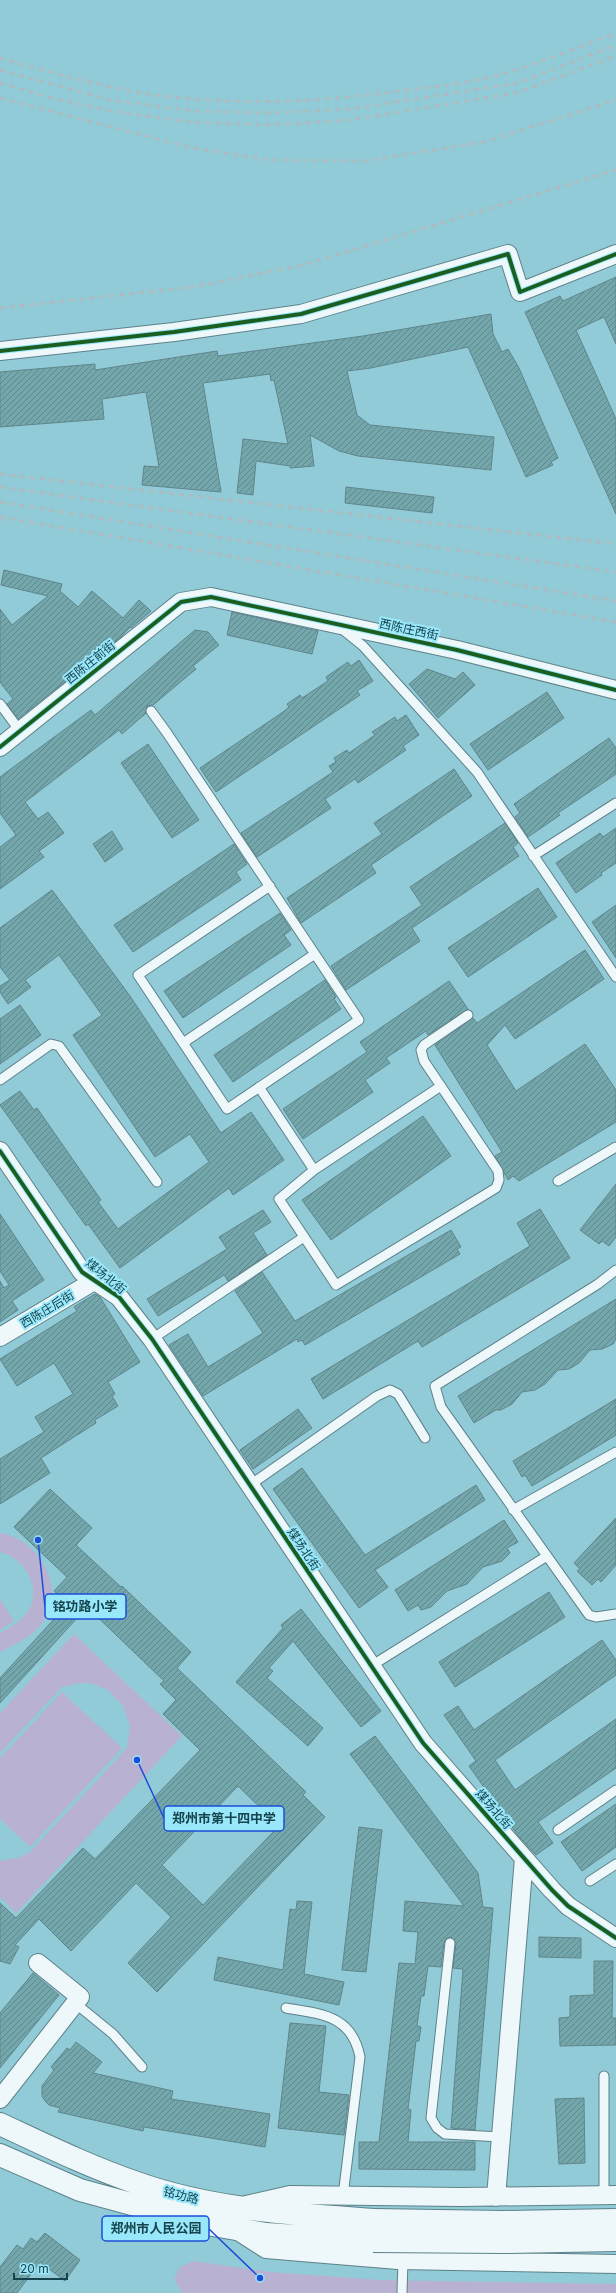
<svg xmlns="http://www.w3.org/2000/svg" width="616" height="2293" viewBox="0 0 616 2293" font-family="Inter,'Noto Sans SC',sans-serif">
<defs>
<pattern id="building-hatch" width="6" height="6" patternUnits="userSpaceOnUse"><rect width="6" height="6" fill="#74a7ac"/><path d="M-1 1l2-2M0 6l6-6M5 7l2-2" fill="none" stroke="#5e8a8e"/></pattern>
</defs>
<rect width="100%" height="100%" fill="#91cbd8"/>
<path fill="#b9b1d1" d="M0 1533C41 1540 70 1592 39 1627 30 1638 12 1645 0 1652V1633C9 1628 18 1623 25 1615 45 1592 26 1558 0 1552Z
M0 1599 14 1621 0 1630Z
M74 1634 182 1736 16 1913 0 1897V1861L21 1857 30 1852 127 1748 130 1726 123 1706 108 1690 90 1683H80L62 1687 0 1753V1713Z
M62 1692 122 1748 30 1847 0 1819V1758Z
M193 2261 270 2272 381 2280 616 2284V2293H182L174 2279 180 2267Z"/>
<path fill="url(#building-hatch)" stroke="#60858b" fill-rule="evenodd" d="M616 277V344L604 317 576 330 616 419V514L525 312 560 296 563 301Z
M491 314 493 334 502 352 508 349 519 368 558 458 551 462 553 465 526 477 468 347 371 368 347 371 357 415 370 425 494 437 491 470 358 456 339 451 310 435 314 466 290 468V466L256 461 253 495 237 493 243 439 288 444 274 380 271 381 270 374 203 383 221 492 142 485 144 466 159 467 146 392 102 399 104 419 0 427V372L95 364V370L217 351 218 356 363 336Z
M346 487 434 497 432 513 345 503Z
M4 570 62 584 60 591 78 607 92 591 123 618 139 600 151 611 131 628 130 627 121 637 18 719 7 704 13 699 0 682V609L12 625 48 596 1 585Z
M232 612 318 631 312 654 227 635Z
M195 630 208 632 219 645 193 666 196 669 153 705 147 706 146 713 122 734 119 730 25 802 38 819 48 812 64 833 39 851 44 857 0 889V847L16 835 0 813V777L91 710 95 715Z
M359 660 373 681 357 691 360 695 216 792 200 768 283 712 289 707 287 704 300 695 302 698 328 681 326 677 348 662 351 666Z
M427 669 455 679 463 672 475 685 438 718 409 684Z
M547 692 564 718 488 770 470 744Z
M406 715 419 735 403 746 406 750 358 783 355 779 325 799 331 808 257 857 241 833 333 772 329 766 336 762 334 758 347 750 349 753 375 735 372 732 395 717 397 721Z
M609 738 616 748V774L558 813 560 815 528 837 515 817 520 813 514 804Z
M148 744 199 820 172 838 121 763Z
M454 769 472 796 371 865 376 873 301 923 287 898 382 834 374 823Z
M505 823 518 843 513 847 519 856 412 928 420 941 346 990 331 966 422 905 410 887Z
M616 828V863L601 873 602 875 576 893 556 863 600 833 603 837Z
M112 831 123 849 105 862 93 844Z
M234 844 247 864 236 872 241 880 133 952 114 925Z
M538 888 557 917 468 977 448 948Z
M52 890 130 996 221 1133 251 1112 284 1160 233 1195 229 1188 120 1268 88 1224 86 1226 0 1105 20 1091 34 1110 37 1108 101 1200 98 1202 118 1229 209 1162 190 1134 155 1157 73 1035 102 1015 59 955 25 980 31 987 8 1004 0 992V986L10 980 0 967V928Z
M616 905V958L592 922Z
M280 913 291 930 284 935 291 945 183 1018 164 991Z
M585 950 604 979 515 1039 505 1025 487 1045 516 1091 585 1044 616 1090V1122L519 1181 513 1176 508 1180 495 1156 502 1152 435 1045 473 1018 477 1023Z
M325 980 336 997 334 999 341 1009 233 1082 214 1055Z
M449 981 468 1009 428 1035 426 1031 386 1058 390 1063 365 1080 373 1092 303 1139 283 1109 367 1052 360 1042Z
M20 1005 41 1035 0 1064V1019Z
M423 1116 451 1156 331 1240 302 1200Z
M616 1184V1237L609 1246 602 1241 599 1244 580 1230Z
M540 1209 570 1258 422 1347 418 1341 323 1399 311 1379 530 1246 517 1223Z
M263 1210 271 1222 253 1233 267 1255 228 1281 224 1275 158 1316 147 1299 227 1249 219 1237Z
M0 1214 44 1280 12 1301 18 1310 0 1322V1281L4 1288 9 1285 0 1271Z
M451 1230 461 1247 457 1249 460 1254 305 1345 302 1340 298 1342 297 1339 203 1396 169 1345 188 1334 208 1367 263 1333 235 1291 262 1272 295 1321Z
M95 1294 100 1297 140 1362 108 1382 115 1394 112 1396 118 1406 95 1420 96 1423 41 1458 50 1473 0 1504V1459L44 1432 35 1417 73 1394 54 1363 17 1386 0 1359 77 1311 74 1307Z
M616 1299V1339L613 1344 602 1349 590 1350 579 1363 569 1369 558 1370 545 1384 535 1390 522 1392 512 1404 501 1410H496L474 1423 458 1396Z
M616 1399V1435L532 1486 525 1475 522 1477 513 1461Z
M298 1409 312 1428 253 1469 240 1450Z
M302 1468 365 1555 476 1485 485 1500 375 1570 388 1587 359 1608 273 1489Z
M50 1489 92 1528 76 1545 121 1587 122 1586 191 1652 177 1668 306 1792 303 1795 325 1817 157 1992 128 1963 171 1917 136 1883 71 1951 39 1919 15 1945 19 1947 10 1964 0 1961V1903L16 1918 83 1848 95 1859 200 1750 163 1714 176 1700 160 1684 164 1681 87 1607 0 1703V1678L68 1604 54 1591 67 1577 14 1527ZM238 1786 279 1826 203 1905 162 1865Z
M616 1518V1565L601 1582 598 1579 592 1585 577 1571 580 1569 574 1563Z
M504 1520 518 1542 507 1548 510 1553 502 1561 483 1567 467 1584 447 1591 431 1607 421 1610 418 1605 408 1611 395 1590Z
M549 1592 565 1617 455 1687 439 1662Z
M301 1609 381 1711 361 1727 293 1641 269 1668 273 1671 267 1678 323 1728 308 1746 236 1682 283 1628 281 1625Z
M602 1640 616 1660V1675L495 1760 515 1790 616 1719V1768L538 1822 553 1843 536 1855 519 1837 469 1766 476 1761 444 1715 458 1706 474 1730Z
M375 1736 478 1873 483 1907 493 1908 475 2130 451 2128 463 1969 453 1968 456 1943 451 1937 447 1938 444 1942 441 1967 428 1966 424 1996H421L417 2026 421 2027 419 2041H416L408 2109 411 2110 408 2142H475V2170L359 2169V2142H379L399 1963 415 1964 418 1932 403 1931 405 1901 464 1906 350 1754Z
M616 1804V1847L582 1871 561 1842Z
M359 1827 382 1830 366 1972 342 1970Z
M297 1901 312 1902 304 1974 344 1982 339 2005 214 1980 218 1957 283 1970 290 1909 296 1910Z
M539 1937 581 1938V1958L539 1957Z
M594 1961H613L612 2018H616V2045L560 2046 559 2018 570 2017V1996L594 1995Z
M33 1973 59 1995 0 2068V2013Z
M290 2023 326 2026 319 2092 349 2095 344 2135 278 2128Z
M76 2042 102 2062 93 2073 173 2091 171 2099 270 2114 265 2147 144 2127 143 2131 58 2112 60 2108 49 2105 45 2101 42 2096V2086L54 2070 51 2067 67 2048 70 2050Z
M584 2098 585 2163 559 2164 555 2099Z
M45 2233 80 2260 65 2281 40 2262 17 2293H0V2267L17 2245 23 2249 31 2238 37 2242Z"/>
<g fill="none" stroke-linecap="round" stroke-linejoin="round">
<g stroke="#5d828a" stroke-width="11">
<path id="service" d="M342 629 363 646 477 772 616 977
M0 704 20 731
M151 711 167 733 359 1020 227 1109 138 975 270 886
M533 856 616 803
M183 1043 315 954
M0 1080 51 1044 59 1046 157 1182
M259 1087 314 1170 441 1086
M314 1170 279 1199 336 1285 496 1188 499 1180 498 1171 424 1061 421 1050 424 1045 468 1015
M558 1181 616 1147
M616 1270 598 1284 435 1386 441 1407 589 1615 596 1617 616 1614
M152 1339 304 1237
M250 1485 377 1396 390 1390 398 1394 425 1438
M513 1510 616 1452
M371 1666 547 1556
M558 1830 616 1790
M590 1881 616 1864
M450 1943 431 2118 437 2128 445 2134 501 2137
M75 2003 113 2034 142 2067
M286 2008C321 2014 352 2015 360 2057L343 2196
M604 2076V2196
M402 2293 403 2260"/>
</g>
<g stroke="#5d828a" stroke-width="20">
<path id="minor" d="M0 351 174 332 301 314 508 254 520 292 616 254
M0 747 181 602 211 597 457 650 616 690
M0 1151 82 1272 119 1297 152 1339 423 1743 552 1890 568 1906 616 1938
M0 1337 94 1281
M0 2099 80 1997 38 1963
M496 2197 524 1858
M246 2205 290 2195 460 2197 616 2195
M238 2231 266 2249 313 2253 398 2260 616 2264"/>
</g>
<g stroke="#5d828a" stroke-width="24">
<path id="secondary" d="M0 2124C45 2145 90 2167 137 2183 213 2210 295 2214 374 2220
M0 2155 80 2190 201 2223 266 2234 373 2241"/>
</g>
<use href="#service" stroke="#eef7f9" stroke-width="9"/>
<use href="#minor" stroke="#eef7f9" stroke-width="18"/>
<use href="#secondary" stroke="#eef7f9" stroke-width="22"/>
<path stroke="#adbcbf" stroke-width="3" stroke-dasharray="5 5" stroke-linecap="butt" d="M0 58C63 76 129 95 195 99 264 105 332 100 400 91 434 87 477 82 509 72 545 61 581 46 616 33
M0 70 111 100 194 111 271 113 350 109 518 83 616 45
M0 83 48 97 110 111 190 122 269 125 350 120 516 93 616 56
M0 98 193 148 270 160 364 161 484 142 616 100
M0 308 192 287 303 265 616 170
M0 474 616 544
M0 487 616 572
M0 502 616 601
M0 517 616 622"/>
<g stroke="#5d828a" stroke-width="24" stroke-linecap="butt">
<path id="secondary-bridge" d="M374 2220 503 2222 616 2220
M373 2241 503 2242 616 2240"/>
</g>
<use href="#secondary-bridge" stroke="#eef7f9" stroke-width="22"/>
<g stroke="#98e7fa" stroke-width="6">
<path id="cycleway" d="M0 351 174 332 301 314 508 254 520 292 616 254
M0 747 181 602 211 597 457 650 616 690
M0 1151 82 1272 119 1297 152 1339 423 1743 552 1890 568 1906 616 1938"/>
</g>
<use href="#cycleway" stroke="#1b5e20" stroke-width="4"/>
</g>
<g text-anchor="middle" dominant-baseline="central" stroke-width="4" stroke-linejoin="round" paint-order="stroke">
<g font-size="12" fill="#16444d" stroke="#98e7fa">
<text transform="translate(409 629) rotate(12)">西陈庄西街</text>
<text transform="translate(90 662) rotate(-39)">西陈庄前街</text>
<text transform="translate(106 1276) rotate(39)">煤场北街</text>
<text transform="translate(47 1309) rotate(-31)">西陈庄后街</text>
<text transform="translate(304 1549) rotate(56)">煤场北街</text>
<text transform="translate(494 1809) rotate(49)">煤场北街</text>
<text transform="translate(181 2195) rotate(14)">铭功路</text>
</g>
</g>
<path fill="none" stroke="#1d4ed8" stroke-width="1.5" d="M38 1540L45 1607M137 1760L164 1818M260 2278L209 2229"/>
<g fill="#1d4ed8" stroke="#98e7fa" stroke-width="1.5">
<circle cx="38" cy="1540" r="4"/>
<circle cx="137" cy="1760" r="4"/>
<circle cx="260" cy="2278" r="4"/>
</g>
<g fill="#98e7fa" stroke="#1d4ed8" stroke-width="1.5">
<rect x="45" y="1594" width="81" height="25" rx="4"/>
<rect x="164" y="1806" width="120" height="25" rx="4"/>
<rect x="102" y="2216" width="107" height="25" rx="4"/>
</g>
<g font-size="13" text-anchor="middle" font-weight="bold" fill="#16444d">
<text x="85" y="1611">铭功路小学</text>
<text x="224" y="1823">郑州市第十四中学</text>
<text x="156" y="2233">郑州市人民公园</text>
</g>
<path d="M14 2273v6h53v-6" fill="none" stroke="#16444d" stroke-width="2"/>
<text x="20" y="2273" font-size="12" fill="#16444d" stroke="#98e7fa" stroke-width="3" paint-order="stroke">20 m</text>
</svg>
